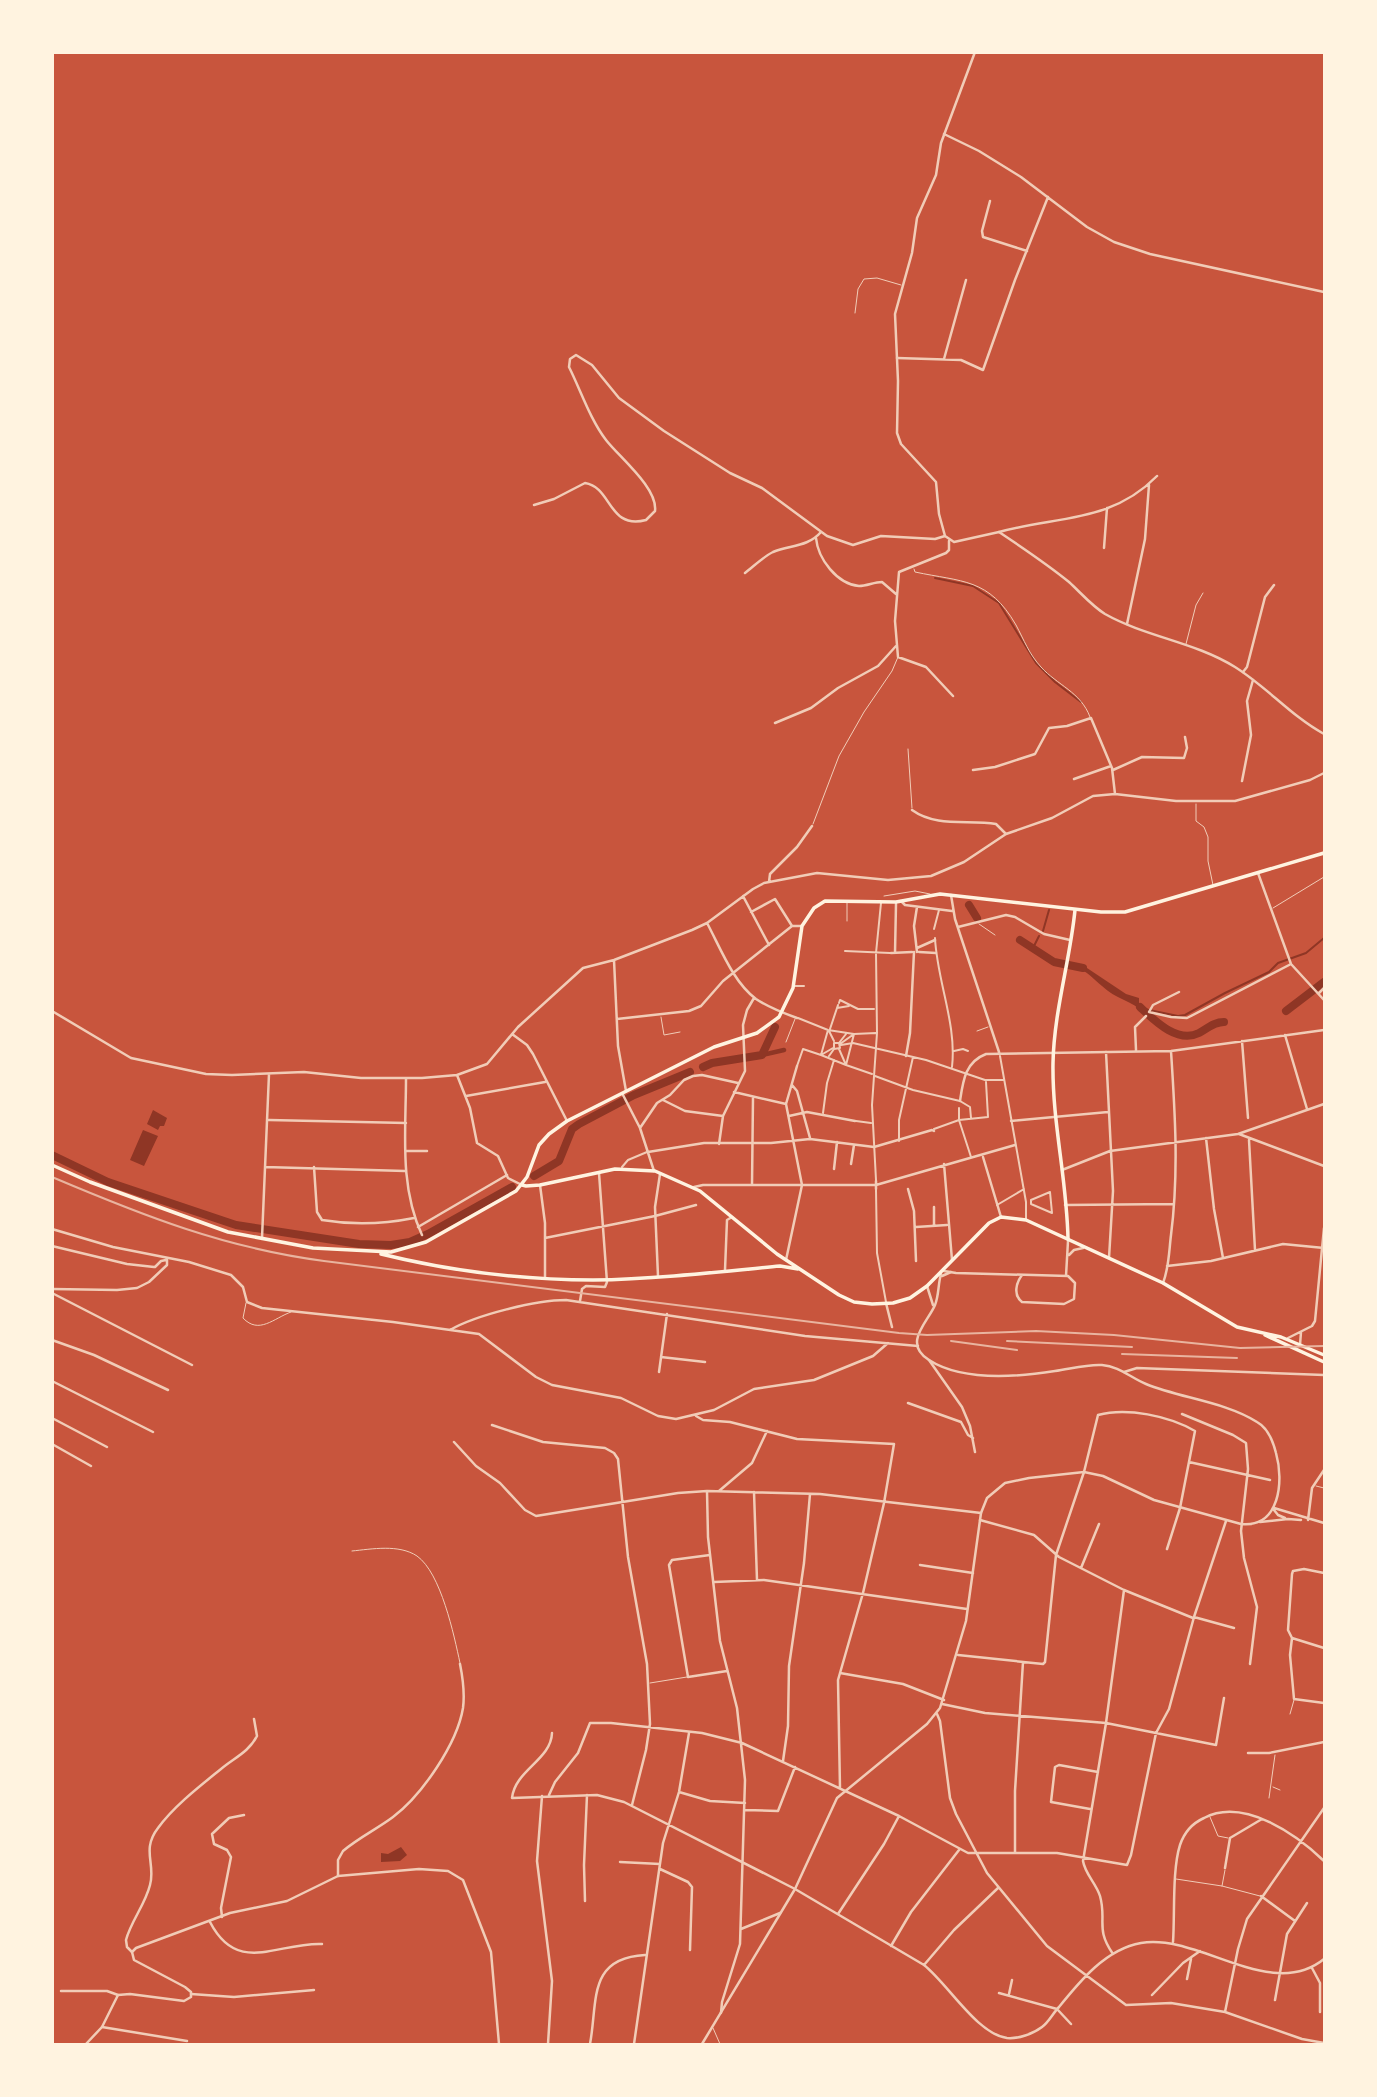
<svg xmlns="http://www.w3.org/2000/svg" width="1377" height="2097" viewBox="0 0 1377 2097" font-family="'DejaVu Sans',sans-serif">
<rect width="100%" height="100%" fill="#c8553d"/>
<path fill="#8f3625" d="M1075 964 1084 966 1126 994 1139 998V1003L1147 1012 1145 1014C1132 1000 1115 999 1102 986 1093 979 1087 970 1074 967Z
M153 1110 167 1118 164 1126H160L158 1130 147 1124Z
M143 1130 158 1136 144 1166 130 1160Z
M401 1847 407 1855 400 1861 381 1862V1853L388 1854Z"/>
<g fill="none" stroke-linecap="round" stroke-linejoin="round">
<path stroke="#8f3625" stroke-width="2" d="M935 578 973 586 999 603 1036 663 1055 682 1081 702
M974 913H975
M1043 931 1049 910
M1033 948 1039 936
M1144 1009 1178 1016 1185 1015 1225 993 1269 972 1278 963 1306 953 1324 938"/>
<path stroke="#8f3625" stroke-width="4.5" d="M762 1055 784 1050"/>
<path stroke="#8f3625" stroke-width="8" d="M969 905 977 918
M1020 940 1054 962 1083 968
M1140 1007C1154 1020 1177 1044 1199 1033 1208 1028 1214 1022 1224 1022
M1286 1011 1324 982
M703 1067 712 1063 762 1055 775 1027
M52 1155 108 1182 236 1225 359 1244 391 1245 410 1242 428 1234 512 1187
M534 1176 559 1161 572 1129 579 1124 634 1095 690 1072"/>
<path stroke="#f1ccb7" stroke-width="1" d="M855 313 858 289 864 279 877 278 901 285
M914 569 915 572C962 582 989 578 1016 625 1024 640 1029 654 1041 667 1057 685 1081 692 1090 717
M1186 644 1196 605 1203 593
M908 749 912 808
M1196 804V821L1204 827 1208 837V861L1213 885
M813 824 839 756 864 712 892 671 898 657
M884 896 915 891 930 894
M847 902V921
M1273 908 1324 877
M979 924 995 935
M661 1017 664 1035 680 1032
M977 1031 988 1027
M786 1042 795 1019
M246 1303 243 1318C259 1335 274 1318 291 1312
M1316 1486 1324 1488
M352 1551C372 1549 399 1544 417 1556 441 1573 454 1635 460 1663
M650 1683 687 1677
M1290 1714 1294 1700
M1273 1787 1280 1790
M1269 1798 1275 1755
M1210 1817 1218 1836 1228 1838
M1176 1879 1222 1886 1260 1896
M1222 1886 1225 1870
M713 2028 720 2044"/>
<path stroke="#f1ccb7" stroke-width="2" d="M934 929 939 910
M935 938C937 981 957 1024 952 1067
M845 951 890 953
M795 986H804
M839 1003 840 1000 858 1009H874
M837 1008 849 1006
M798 1018 828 1030 854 1034 846 1065 821 1055 828 1030
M830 1029 838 1005
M829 1031 834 1041
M839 1043 846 1034
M840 1044 854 1034 876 1033
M841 1045 853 1043 926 1060 985 1080H1003
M839 1049 846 1065 872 1074
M954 1051 963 1049 968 1051
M829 1056 834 1049 840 1048 839 1043H834V1049
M1000 1056 1026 1202V1219
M797 1066 803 1049 821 1055 833 1048
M875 1076 913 1090 960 1101 970 1107 971 1118
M959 1108V1120L971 1157
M823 1113 827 1083 834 1060
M856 1121 871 1123
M934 1129 959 1120 988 1117 986 1082
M899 1141V1120L913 1057
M622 1167 628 1160 647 1152
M876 1180 872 1105 877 1033 876 953 881 903
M876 1190 877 1253 886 1302
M1050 1192 1052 1213 1031 1204V1200Z
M997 1205 1024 1189"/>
<path stroke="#f1ccb7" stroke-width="2.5" d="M944 134 979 151 1021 177 1087 227 1114 242 1150 254 1324 292
M990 201 982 231 983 237 1027 251
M897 358 961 360 983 370 1015 280 1048 197
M944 359 966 280
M534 505 554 499 585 483C612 487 608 530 646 520L655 511C658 488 619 457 606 440 590 419 581 391 569 367L570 359 576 355 592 365 619 398 664 431 730 473 762 488 827 536 853 545 881 536 935 539 945 536
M999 532C1057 516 1111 523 1157 476
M816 538C818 559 837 584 859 586 867 586 874 582 882 582L896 594
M949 541V550L946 553 899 572 895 621 898 657 926 667 953 696
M1104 548 1107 508
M745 573C754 566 763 557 773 552 790 545 808 547 821 532
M1127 624 1145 539 1149 485
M1243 672 1247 667 1265 597 1274 585
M775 723 811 708 838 688 878 666 896 646
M973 770 995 767 1035 754 1049 728 1067 726 1091 718 1112 768 1115 794
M1113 770 1142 757 1184 758 1187 748 1185 737
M1074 779 1111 766
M1242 781 1251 735 1247 701 1253 680
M912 810C937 828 969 819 996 824L1006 834
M1258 873 1291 964 1324 1000
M769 882 770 874 797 847 812 826
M951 895 955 919 999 1052
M743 896 769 945
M901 901 905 905 952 911
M917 907 914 926 917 952
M751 912 775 899 792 926
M707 923C720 947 733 982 756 999 768 1007 783 1013 797 1018
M958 927 1006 915 1015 917 1044 934 1070 940
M917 948 935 940
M919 952 936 953
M891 953 912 952
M895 953 896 904
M614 960 618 1046 626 1091
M1179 992 1153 1005 1149 1012 1171 1017 1187 1018 1291 964
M1319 993 1324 988
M52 1011 131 1058 206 1074 232 1075 304 1072 361 1078H422L457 1075 487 1064 518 1027 583 968 614 960 692 930 707 923 753 889 764 883 817 873 888 880 931 876 964 862 1006 834 1052 818 1093 796 1115 794 1176 801H1235L1310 780 1324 773
M617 1019 689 1011 701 1006 723 981 792 926H802
M512 1034 527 1045 533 1054 567 1121
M1285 1035 1307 1109
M1242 1041 1248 1118
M1136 1050 1135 1027 1146 1016
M1106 1052 1113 1191 1109 1258
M906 1056 910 1033 914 952
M457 1075 470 1108 477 1143 498 1156 508 1178 522 1185
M406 1078C406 1131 399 1186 422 1235
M792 1085 797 1091 810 1138
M734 1092 786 1104 802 1185 786 1260
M622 1093 640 1128 654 1171
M466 1096 545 1082
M663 1100 685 1111 723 1116
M960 1101C963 1081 965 1062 986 1054L1171 1051 1324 1030
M786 1104 797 1066
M789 1116 807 1112 855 1121
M269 1120 406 1123
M1011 1121 1108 1112
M640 1128 657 1103 670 1095 684 1080 693 1076 702 1075 738 1083
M1239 1134 1324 1166
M1206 1138 1214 1209 1223 1258
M1249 1140 1255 1250
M719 1144 723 1116 745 1071 743 1025 747 1010 754 998
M406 1151H427
M648 1152 704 1143H771L810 1139 874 1147 932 1130 934 1131
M983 1157 1001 1217
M851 1164 854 1145
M944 1164 952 1260
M265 1167 405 1171
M314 1167 317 1212 322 1220C352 1225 384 1224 414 1218
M834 1169 837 1142
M1062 1170 1110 1151 1238 1134 1324 1104
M876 1181V1189
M540 1185 545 1223V1278
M752 1185 753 1097
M694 1187 703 1185H876L1015 1145
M908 1189 914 1211 916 1261
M1065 1205 1174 1204
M934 1207V1226
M418 1227 507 1175
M916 1227 947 1225
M52 1229 113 1247 189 1262 231 1275 243 1287 247 1302 262 1308 393 1322 479 1334 536 1377 552 1385 621 1398 658 1416 676 1419 714 1410 754 1389 814 1380 873 1356 888 1343
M262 1238 269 1074
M545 1238 655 1216 696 1205
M52 1246 127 1264 154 1267
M1069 1255 1074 1250 1083 1248
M1167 1266 1211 1261 1283 1244 1324 1248
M155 1267 161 1261 166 1260
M725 1270 727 1220 732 1217
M944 1271 956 1273 1068 1276 1075 1283 1074 1299 1064 1304 1022 1302C1013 1295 1016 1283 1022 1275
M658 1276 655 1207 660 1174
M1066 1276 1068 1241
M1163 1283C1169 1268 1169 1251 1171 1235 1179 1173 1175 1112 1171 1051
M52 1289 117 1290 137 1288 149 1282 167 1265V1260
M52 1293 192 1365
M580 1301 582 1289 586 1286 605 1287 607 1282 599 1173
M886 1303 892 1327
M450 1330C476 1315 536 1300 566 1300L805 1336 918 1346
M1288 1338 1312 1326 1315 1321 1324 1228
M52 1340 94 1355 168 1390
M1300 1345 1301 1332
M661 1357 705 1362
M929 1360 962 1407 970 1426 975 1452
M659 1372 667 1314
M1124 1372 1137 1368 1324 1375
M52 1381 153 1432
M908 1403 961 1422 968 1435 973 1438
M1182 1414 1233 1435 1246 1443 1248 1469 1241 1531 1244 1558 1257 1607 1250 1664
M696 1416 703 1420 730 1422 797 1439 894 1444 884 1503 863 1593 838 1680 840 1788
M52 1418 107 1447
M492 1425 543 1442 605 1448 614 1453 618 1459 628 1557 647 1664 650 1724 646 1750 632 1805
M454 1442 476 1466 500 1483 525 1510 536 1516 678 1493 707 1491 820 1494 981 1513
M52 1444 91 1466
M1189 1462 1270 1480
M707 1491 708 1537 720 1641 737 1708 745 1780 740 1944 722 2002 721 2013
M719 1491 752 1463 767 1431
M754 1492 757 1580
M1274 1508 1324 1523
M1274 1510 1278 1515 1285 1518
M980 1520 1034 1535 1059 1557 1124 1590 1193 1618
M1308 1520 1312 1488 1324 1470
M1260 1522 1288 1519 1301 1520
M710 1555 672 1560 669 1565 688 1677 727 1671
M920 1565 973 1573
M1081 1568 1099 1524
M714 1582 764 1580 967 1609
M1194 1617 1234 1628
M1292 1638 1288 1630 1292 1574 1293 1571 1304 1569 1324 1573
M1292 1638 1290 1655 1294 1699 1324 1703
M1292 1638 1324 1648
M958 1655 1043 1664 1045 1662 1056 1555 1084 1472 1098 1415C1127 1407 1169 1416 1195 1431L1180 1508 1167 1549
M840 1673 903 1684 944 1700
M942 1704 985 1713 1106 1723 1216 1745 1224 1698
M937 1714 940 1721 950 1798 956 1814 987 1873 1047 1946 1126 2005 1171 2003 1225 2012 1302 2039 1324 2043
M552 1733C551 1760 515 1770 512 1798L597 1795 624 1802 795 1889 924 1965C948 1984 977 2034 1007 2038 1018 2039 1033 2034 1042 2027 1049 2022 1053 2013 1059 2007 1080 1981 1106 1949 1141 1943 1199 1933 1271 2002 1324 1959
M1248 1753H1269L1324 1742
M783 1761 788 1726 789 1666 804 1563 810 1494
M679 1792 710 1801 745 1803
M549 1795 555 1782 578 1753 590 1723H611L702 1733 742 1743 899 1816 968 1853H1057L1127 1865 1131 1855 1156 1733 1169 1709 1194 1617 1226 1521
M542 1796 537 1861 552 1981 548 2044
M1090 1809 1051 1802 1055 1767 1059 1765 1098 1772
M745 1810 778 1811 795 1767
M1015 1853V1791L1023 1662
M620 1862 660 1864
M1225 1868 1230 1838 1262 1819
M660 1869 688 1882 692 1887 690 1950
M338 1876V1860L343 1851C358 1838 377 1829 393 1817 422 1795 457 1744 463 1708 465 1693 463 1679 460 1664
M1261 1896 1295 1921
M585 1901 584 1865 587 1795
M838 1914 884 1844 899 1816
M222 1917 221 1908 231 1857 227 1850 214 1844 212 1834 229 1818 244 1815
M210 1922C238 1976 277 1942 322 1944
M741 1929 780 1913
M1173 1942C1175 1914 1172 1870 1180 1845 1184 1833 1193 1823 1204 1818 1244 1797 1297 1835 1324 1861
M891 1946 911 1912 959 1850
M132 1952 127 1947 126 1940C131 1921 145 1905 150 1885 156 1864 141 1850 158 1828 174 1806 200 1786 221 1769 234 1758 249 1752 257 1736L254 1719
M1113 1954C1095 1928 1107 1921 1100 1896 1096 1883 1085 1874 1083 1861L1106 1723 1124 1590
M924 1965 954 1930 998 1888
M1312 1968 1320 1983V2012
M1187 1979 1191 1959
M61 1991H107L118 1995
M999 1993 1057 2009 1071 2024
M191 1994 234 1997 314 1990
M1009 1994 1012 1980
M1152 1995 1183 1963 1200 1951
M1275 2000 1287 1934 1307 1903
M1225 2012 1238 1949 1247 1919 1324 1808
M102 2027 187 2041
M590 2044C598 2002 587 1958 645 1955
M634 2044 663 1843 679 1792 689 1733"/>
<path stroke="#f1ccb7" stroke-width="2.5" d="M975 52 941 143 936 175 917 218 912 253 895 314 898 381 897 433 901 444 936 482 939 514 945 536 954 542 999 532C1023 548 1047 564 1069 582 1081 593 1092 606 1105 614 1146 637 1195 642 1235 667 1267 687 1291 716 1324 734
M942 1276 951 1272
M927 1286 933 1305
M86 2044 102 2027 118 1995 130 1994 184 2001 191 1997V1992L185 1987 134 1960 132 1952 136 1948 230 1913 287 1901 338 1876 419 1869 448 1871 463 1880 491 1952 499 2044
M702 2044 795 1889 837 1798 927 1724 940 1708 966 1621 981 1513 987 1498 1005 1483 1029 1478 1084 1472 1103 1476 1154 1500 1241 1524C1280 1528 1284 1481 1276 1453 1273 1441 1268 1428 1257 1422 1226 1402 1180 1398 1146 1384 1131 1378 1119 1366 1102 1365 1087 1364 1070 1369 1055 1371 1017 1377 963 1382 929 1360 902 1343 928 1322 935 1305 939 1295 938 1284 941 1274"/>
<path stroke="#fff3e0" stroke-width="3.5" d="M1068 1239C1067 1180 1052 1122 1053 1063 1054 1011 1070 961 1075 910"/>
<path stroke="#fff3e0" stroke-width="3.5" d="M52 1165 90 1182 228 1232 313 1248 391 1252 426 1242 516 1191 527 1177 539 1145 549 1134 567 1121 714 1047 757 1033 779 1017 793 988 802 926 814 908 825 901 896 902 940 894 1101 912H1125L1324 853
M522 1185 526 1186 540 1185 615 1169 655 1171 700 1191 777 1254 839 1295 854 1302 872 1304 893 1303 910 1298 927 1286 989 1223 1001 1217 1026 1220 1163 1283 1237 1327 1281 1337 1324 1355
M381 1254C450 1271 522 1280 593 1280 655 1279 718 1272 780 1266L798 1269
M1265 1335 1324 1362"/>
<path stroke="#e9b49f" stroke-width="2" d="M52 1177C144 1216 225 1248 324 1261L899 1333 927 1335 1036 1331 1114 1335 1240 1348 1324 1346
M951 1341 1017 1350
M1007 1341 1132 1347
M1122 1354 1237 1358"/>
</g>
<rect width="1377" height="2097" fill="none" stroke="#fff3e0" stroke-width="108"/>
</svg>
